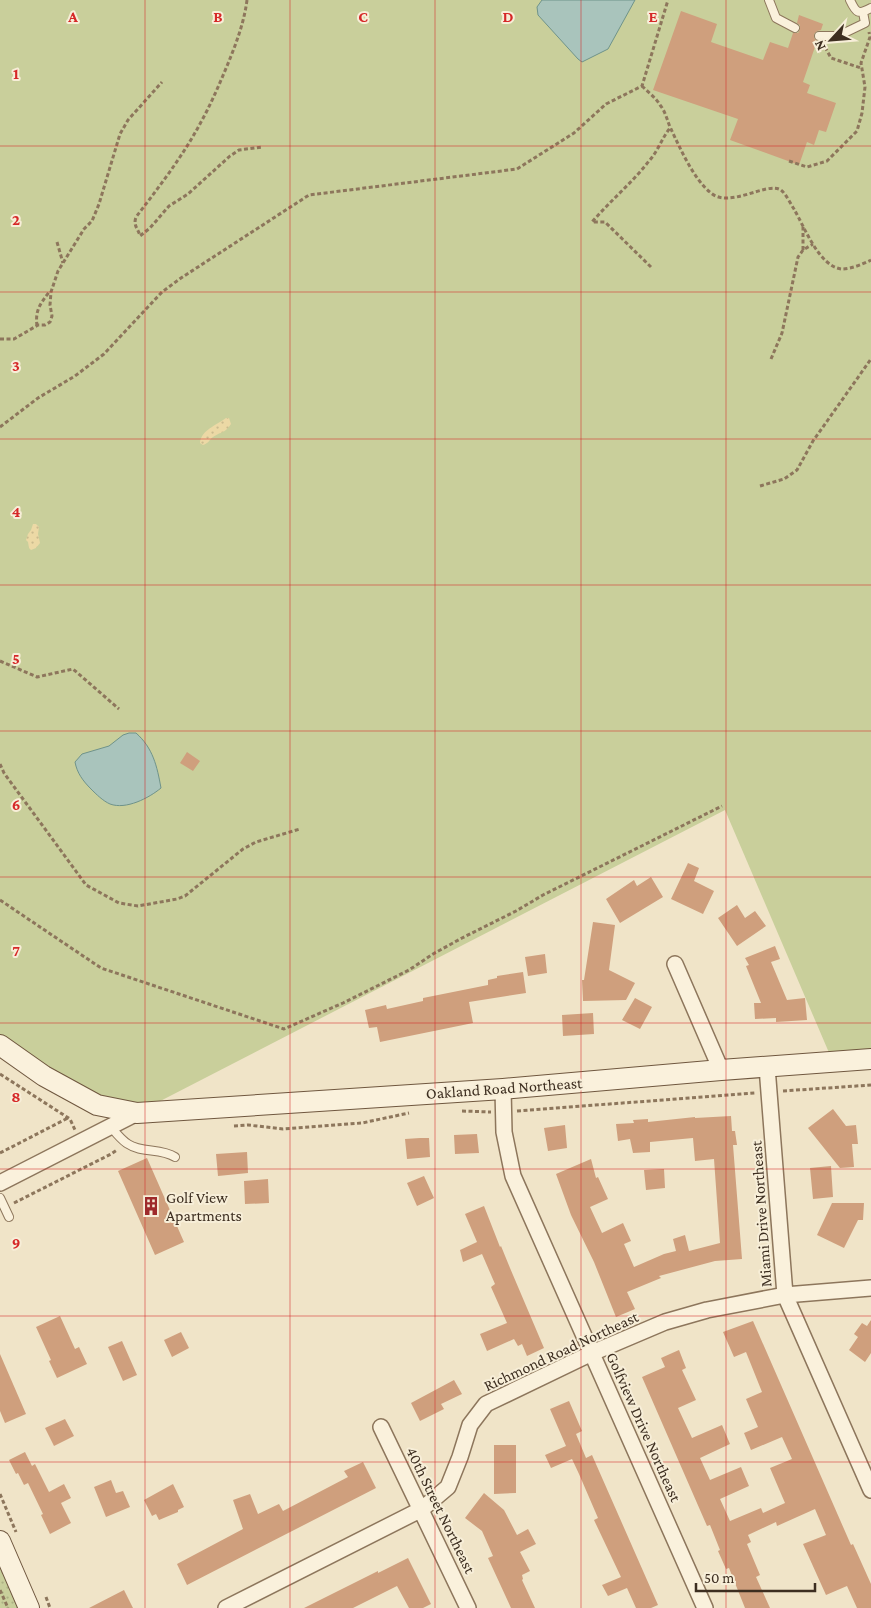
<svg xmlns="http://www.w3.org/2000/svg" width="871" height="1608" viewBox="0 0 871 1608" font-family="'Crimson Pro',serif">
<defs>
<pattern id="sand-dots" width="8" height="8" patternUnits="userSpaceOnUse" patternTransform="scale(1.25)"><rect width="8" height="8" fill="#ecd9a5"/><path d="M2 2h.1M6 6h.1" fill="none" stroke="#cbbb8e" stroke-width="1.8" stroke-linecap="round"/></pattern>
<pattern id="park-dots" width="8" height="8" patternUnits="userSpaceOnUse" patternTransform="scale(1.25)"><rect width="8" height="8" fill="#c9cf9b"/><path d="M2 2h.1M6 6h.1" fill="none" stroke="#aeb285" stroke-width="1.8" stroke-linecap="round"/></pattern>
</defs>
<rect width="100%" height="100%" fill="#f0e4c8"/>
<path fill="#c9cf9b" d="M0 0H871V1057L833 1062 725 810 137 1113 97 1105 0 1045Z"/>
<path fill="url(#sand-dots)" d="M226 418H229L231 424C224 434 222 431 213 437 209 440 209 443 203 445L200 443C201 430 217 425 226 418Z
M33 524H36L39 527 38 534 40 543 36 548 31 550 29 548 28 542 26 540 28 534 31 530Z"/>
<path fill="url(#park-dots)" d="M0 1541 29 1608H0Z"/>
<path fill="#a9c4bc" stroke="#6f938a" d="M542 0H635L608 49 582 62 578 59 538 15 537 7Z
M129 733H136C153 748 157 766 161 788 149 798 126 810 110 804 103 801 96 794 91 789 83 781 77 773 75 762L82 754 109 746 123 735Z"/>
<path fill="#cf9f7d" d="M681 11 717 24 711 42 763 60 770 42 788 48 793 33H798L800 30V25L797 23 799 15 823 24 821 30 817 31 814 34V38L817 41 803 82 810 85 807 93 836 103 826 132 819 130 814 145 807 142 799 165 730 140 738 119 653 90Z
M187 752 200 761 193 771 180 763Z
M688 863 699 868 694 881 714 891 703 914 671 899Z
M651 877 663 897 620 923 606 899 634 880 637 886Z
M737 905 745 918 755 911 766 926 737 946 718 918Z
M593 922 615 925 609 970 635 983 626 1000 583 1001 582 980H584Z
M775 946 780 959 771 962 787 1000 805 998 807 1020 776 1022V1018L755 1019 754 1003H761L746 966 749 965 745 958Z
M545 954 547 973 528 976 525 957Z
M523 972 526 993 469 1002 473 1023 380 1042 377 1027 369 1028 365 1010 386 1005 387 1009 423 1001V998L488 985V980L497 978V976Z
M635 998 652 1007 640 1029 622 1020Z
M593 1013 594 1034 563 1036 562 1015Z
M833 1109 846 1126 856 1125 858 1144H852L854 1167 840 1168 808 1128Z
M731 1116 732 1131H735L737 1145H733L742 1259 715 1261 659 1276 661 1278 627 1292 635 1309 616 1317 594 1262 571 1215 556 1174 591 1159 596 1178 598 1177 608 1199 590 1207 602 1233 623 1223 631 1241 624 1244 634 1267 664 1254 676 1251 673 1239 685 1235 689 1251 720 1243 714 1159 695 1161 693 1138 650 1142V1152L633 1153 630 1139 618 1141 616 1124 634 1123 633 1120 648 1119V1122L695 1117V1118Z
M565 1125 567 1148 548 1151 544 1128Z
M477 1134 479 1153 455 1154 454 1135Z
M420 1138H429L430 1157 407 1159 405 1139Z
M247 1152 248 1173 218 1176 216 1154Z
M147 1158 184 1242 155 1255 118 1171Z
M831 1166 833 1197 813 1199 810 1168Z
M664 1169 665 1188 646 1190 644 1170Z
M424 1176 434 1198 417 1206 407 1183Z
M268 1179 269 1203 245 1204 244 1181Z
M832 1203H864L863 1220H858L844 1248 817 1235Z
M484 1206 500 1247 501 1246 510 1268 544 1348 527 1356 522 1344 518 1346 514 1339 487 1351 480 1334 507 1323 491 1287 495 1284 482 1254 463 1262 460 1250 477 1242 465 1214Z
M60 1316 75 1349 79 1347 87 1364 57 1378 49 1361 51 1360 36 1327Z
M871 1320V1353L865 1362 849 1350 858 1337 854 1334 862 1323 867 1326Z
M753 1321 851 1545 853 1544 871 1584V1608H857L847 1586 826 1595 803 1544 826 1535 815 1509 777 1526 776 1522 748 1535 751 1542 747 1544 760 1575 756 1577 770 1608H745L729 1568 726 1569 718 1551 720 1550 710 1525 707 1526 642 1377 665 1367 661 1358 679 1350 686 1368 682 1370 696 1400 678 1408 692 1438 722 1425 730 1444 700 1458 710 1480 741 1467 749 1486 720 1499 730 1521 761 1508 763 1513 785 1503 770 1468 792 1459 782 1437 751 1450 744 1433 758 1427 746 1399 762 1392 746 1352 734 1357 723 1332Z
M181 1332 189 1348 172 1357 164 1340Z
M122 1341 137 1375 123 1381 108 1347Z
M0 1354 26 1414 5 1423 0 1411Z
M454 1380 462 1394 441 1404 444 1409 420 1421 411 1403Z
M569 1401 582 1431 576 1434 586 1458 592 1455 658 1605 651 1608H636L627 1588 608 1596 602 1585 621 1577 594 1520 598 1518 579 1474 572 1459 551 1468 545 1455 566 1446 550 1409Z
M65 1419 74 1436 54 1446 45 1428Z
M494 1445H516V1493L494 1494Z
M25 1452 32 1466 35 1464 49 1492 64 1484 71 1498 61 1503 71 1523 50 1534 41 1515 43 1514 28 1483 24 1485 18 1473 16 1474 9 1460Z
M363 1462 376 1488 187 1585 177 1564 243 1529 233 1500 250 1494 258 1514 279 1504 283 1511 348 1477 344 1471Z
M111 1480 116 1493 123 1491 130 1507 106 1517 94 1487Z
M173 1484 184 1507 178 1510V1512L159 1520 156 1514 152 1516 144 1500Z
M484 1493 504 1510 517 1535 528 1529 536 1544 520 1552 530 1571 522 1575 523 1579 522 1580 535 1608H511L488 1558 493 1556 482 1531 465 1518Z
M408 1558 431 1604 423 1608H409L397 1586 353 1608H304L378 1571V1573Z
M124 1590 133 1608H89Z"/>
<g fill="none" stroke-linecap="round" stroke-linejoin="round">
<g stroke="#8d765c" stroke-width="10">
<path id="lane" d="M769 0 776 18 795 28
M850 0C856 13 858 15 871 8
M819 36H838L865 23 863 12
M110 1127C116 1132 121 1140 128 1144 141 1153 161 1148 175 1157
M0 1198 9 1217"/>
</g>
<g stroke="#8d765c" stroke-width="18">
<path id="street" d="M675 964 721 1070
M767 1067 785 1295 871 1490
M503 1089 504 1132 513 1176 705 1608
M0 1183 137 1113
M381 1427 468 1608
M226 1608 422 1509 448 1487 460 1457 470 1425 486 1404 592 1353 665 1322 707 1310 785 1295 871 1288"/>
</g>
<g stroke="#6f573f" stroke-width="22">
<path id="secondary" d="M0 1045 44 1076 97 1105 137 1113 503 1089 721 1070 871 1059
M0 1541 29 1608"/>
</g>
<path stroke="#8d765c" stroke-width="3" stroke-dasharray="4 2.5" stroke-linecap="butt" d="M247 0C244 23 236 44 227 66 219 85 211 104 201 122 183 156 159 187 136 217 133 226 138 228 140 236L150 228 169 206 188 194 230 156 239 150 262 147
M825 47 831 58 861 68
M642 86C648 92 656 98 660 105 666 112 667 121 671 129 680 148 694 180 711 193 730 209 767 181 781 190 786 194 790 203 794 209 804 226 819 267 842 269 851 269 863 264 871 260
M789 161 807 167 827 161 857 131 862 113 865 87 861 63 870 37 869 32
M57 242 63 263
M803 250V227
M651 267 605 222H592C610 201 632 183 649 161 658 151 662 138 670 128
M37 326C35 310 40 304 50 291
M0 339H14L38 325H45L50 322 52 316 50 305 51 292 58 271 84 229 92 221 99 204 120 134 128 120 162 82
M771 359 782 333 798 257 803 250 813 244
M0 427 38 398 75 376 104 354 162 292 181 278 309 195 517 169 574 133 606 104 642 86 668 0
M760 486 784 479 797 470 813 441 871 359
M0 661 37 677 73 669 119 709
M0 764 4 773 86 885 119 903 138 906 177 899 185 896 243 849 256 842 300 829
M0 900 101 968 284 1029 343 1003 409 970 433 954 462 938 516 911 543 895 722 806
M0 1074 70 1119 75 1130
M783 1091 871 1085
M462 1111 491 1112
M517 1111 755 1093
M234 1126 248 1125 283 1129 362 1123 409 1113
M0 1153 68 1118
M14 1203 111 1154 117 1150
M0 1494 16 1532
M0 1590 8 1608
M46 1597 50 1608"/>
<use href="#lane" stroke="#faf1dc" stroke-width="8"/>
<use href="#street" stroke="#faf1dc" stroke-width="15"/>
<use href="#secondary" stroke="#faf1dc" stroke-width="20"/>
</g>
<path fill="none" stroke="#d62828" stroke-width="1" stroke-opacity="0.55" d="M145 0V1608M290 0V1608M435 0V1608M581 0V1608M726 0V1608M0 146H871M0 292H871M0 439H871M0 585H871M0 731H871M0 877H871M0 1023H871M0 1169H871M0 1316H871M0 1462H871"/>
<defs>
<g id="building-bare" transform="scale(1.5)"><path d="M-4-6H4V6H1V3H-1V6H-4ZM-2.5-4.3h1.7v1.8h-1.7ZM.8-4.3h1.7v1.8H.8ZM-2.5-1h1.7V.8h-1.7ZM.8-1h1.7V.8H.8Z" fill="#9e2a2b" stroke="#f7eed8" stroke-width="2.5" paint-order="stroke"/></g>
</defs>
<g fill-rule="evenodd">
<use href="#building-bare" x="151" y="1206"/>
</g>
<g text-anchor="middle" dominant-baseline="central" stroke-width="4" stroke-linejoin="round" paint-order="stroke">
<g font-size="16" fill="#3d2e20" stroke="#f7eed8">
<text transform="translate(504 1088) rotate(-4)">Oakland Road Northeast</text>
<text transform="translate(761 1214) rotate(-94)">Miami Drive Northeast</text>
<text transform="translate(561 1351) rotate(-25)">Richmond Road Northeast</text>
<text transform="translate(644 1427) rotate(66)">Golfview Drive Northeast</text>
<text transform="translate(441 1510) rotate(64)">40th Street Northeast</text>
</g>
<g font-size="16" fill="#3d2e20" stroke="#f7eed8" text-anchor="start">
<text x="166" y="1197">Golf View<tspan x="166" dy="18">Apartments</tspan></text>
</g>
</g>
<g font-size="16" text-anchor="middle" font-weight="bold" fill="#d62828" stroke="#f7eed8" stroke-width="4" stroke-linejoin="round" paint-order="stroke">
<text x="73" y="22">A</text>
<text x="218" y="22">B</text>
<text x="363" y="22">C</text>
<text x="508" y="22">D</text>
<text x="653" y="22">E</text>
<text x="16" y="79">1</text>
<text x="16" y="225">2</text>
<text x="16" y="371">3</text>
<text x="16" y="517">4</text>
<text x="16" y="664">5</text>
<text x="16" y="810">6</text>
<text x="16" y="956">7</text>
<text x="16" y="1102">8</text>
<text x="16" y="1248">9</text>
</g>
<g transform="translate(831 40) rotate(244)" stroke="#f7eed8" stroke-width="4" paint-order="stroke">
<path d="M0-4L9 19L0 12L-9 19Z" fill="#3d2e20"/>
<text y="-8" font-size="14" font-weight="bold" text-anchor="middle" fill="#3d2e20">N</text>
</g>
<path d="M696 1583v8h119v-8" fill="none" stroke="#3d2e20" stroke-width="2.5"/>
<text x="704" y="1583" font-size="15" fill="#3d2e20" stroke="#f7eed8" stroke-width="4" paint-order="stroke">50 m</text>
</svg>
